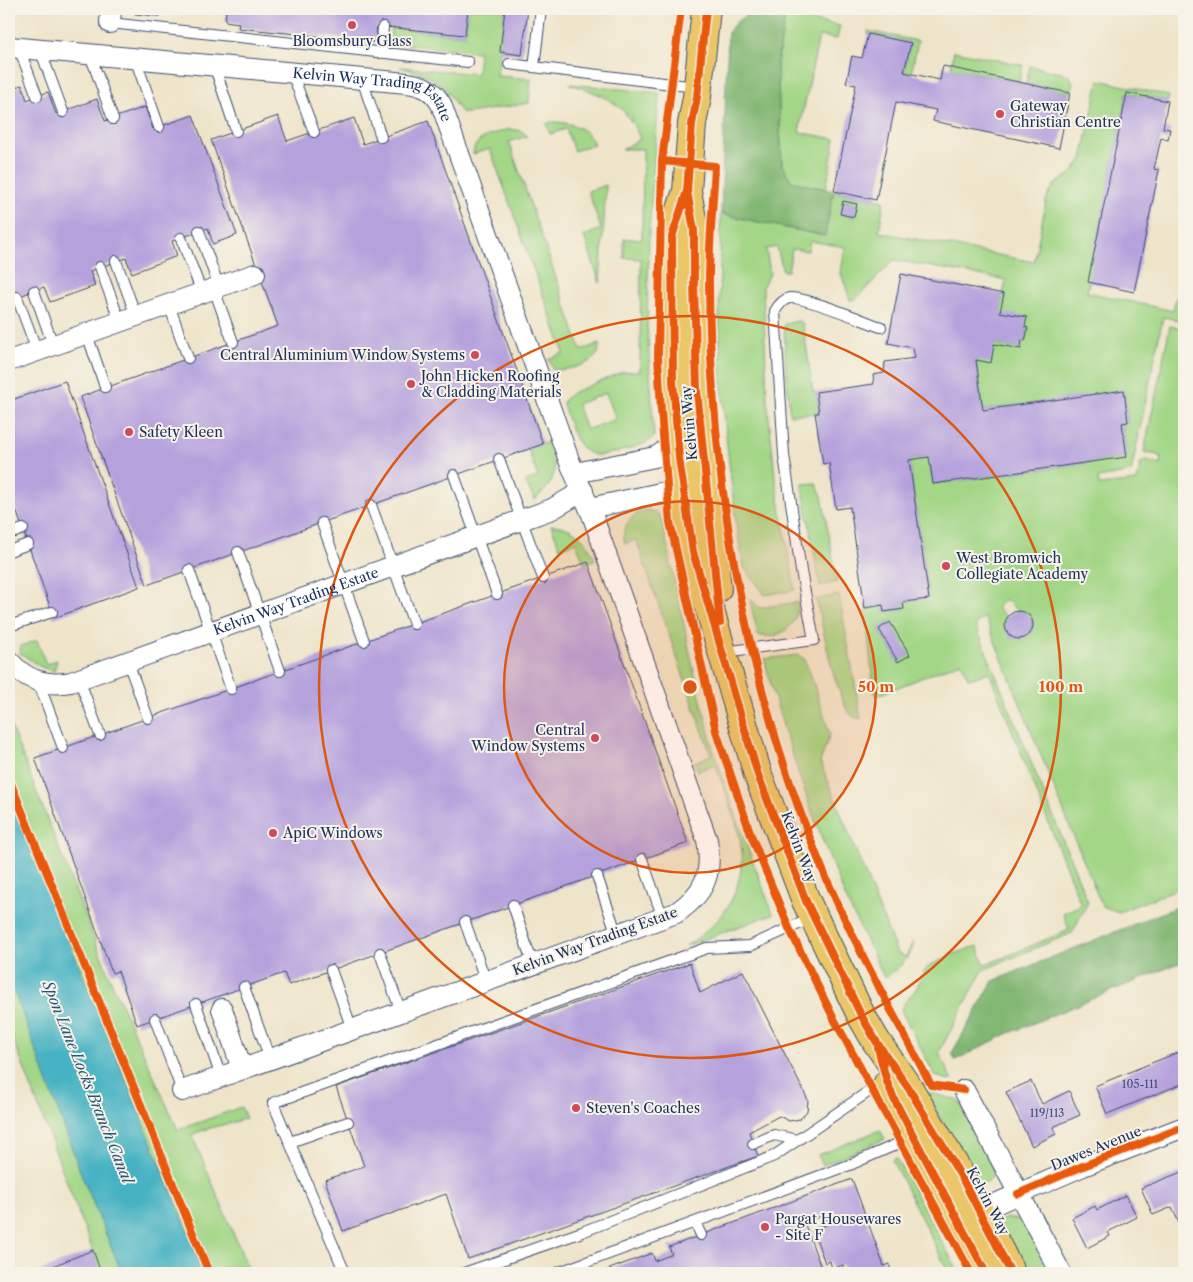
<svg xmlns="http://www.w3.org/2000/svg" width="1193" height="1282" viewBox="0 0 1193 1282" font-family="'Libre Caslon Text',serif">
<rect width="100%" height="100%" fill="#f7f3e8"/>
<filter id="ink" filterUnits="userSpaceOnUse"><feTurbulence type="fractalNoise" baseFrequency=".02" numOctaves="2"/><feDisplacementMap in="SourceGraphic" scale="10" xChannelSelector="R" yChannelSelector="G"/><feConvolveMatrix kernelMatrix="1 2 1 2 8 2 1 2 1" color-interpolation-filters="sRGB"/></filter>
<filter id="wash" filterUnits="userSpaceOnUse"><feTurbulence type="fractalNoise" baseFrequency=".0096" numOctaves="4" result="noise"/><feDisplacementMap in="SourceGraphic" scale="20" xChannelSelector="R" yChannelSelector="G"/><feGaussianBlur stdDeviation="1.12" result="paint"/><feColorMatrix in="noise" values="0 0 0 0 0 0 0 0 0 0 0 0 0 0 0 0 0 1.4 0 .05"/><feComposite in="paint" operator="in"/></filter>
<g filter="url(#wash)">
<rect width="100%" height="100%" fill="#eee4c9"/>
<path fill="#a3d686" stroke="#5f8272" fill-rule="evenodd" d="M468 9H505L497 76 531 79 529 103 469 113H462C455 106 452 97 446 90 434 76 416 72 400 67L477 74 479 52 390 43 391 28 465 35Z
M785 16 840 26 837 39 819 36 799 132 835 139 826 189 791 181 782 165 777 64Z
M868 31 918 41 911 74 904 72 910 43 868 34Z
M954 51 1023 65 1019 82 951 68Z
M1030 66 1069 75 1073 82 1070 93 1026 84Z
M1099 80 1169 96 1168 101 1127 93 1087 292 1173 311 1176 297 1184 298V321L1163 317 1131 472 1098 478 1099 485 1137 481 1141 463 1146 461 1160 465 1161 456 1144 452 1170 326 1184 329V886L1119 912 1102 906 985 617 975 624 1088 902 1072 933 983 970 939 1052 952 1081 935 1076 902 1012V1006L916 989 924 972 929 966 951 955 977 946 985 965 1069 930 1063 913 1081 905 989 672 973 678H968L961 662 876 696 874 692 865 608 883 605 884 612 904 609 903 602 929 598 909 460 929 457 933 484 1127 457 1122 423 1128 422 1124 391 983 410 976 360 994 344 1020 349 1022 340 1025 341 1028 328 1000 312 1006 280 894 260 856 299 850 300 841 273 845 247 810 241 808 251 792 249 788 271H783L777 247 766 249 770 273C769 279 764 281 763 286L767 398 775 477 795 590 765 595 744 567 737 530 727 445 722 388 719 319 721 214 824 236 834 191 884 201 879 232 1034 262 1047 197 1054 185 1072 173 1082 159ZM843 201 857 204 854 217 841 214ZM1006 599 1017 611 1026 613 1033 621 1031 633 1022 639 1012 638 1006 629 1007 618 997 607ZM890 622 909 655 898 662 879 629Z
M570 84 659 93 649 233 647 324 654 437C643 446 631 448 618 452 611 453 602 456 595 455 574 450 569 422 563 404L564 400 572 393 622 372 640 371 641 259 624 258V239H642L643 149H622L640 139C625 102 606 96 570 84ZM606 393 616 419 586 430 577 404Z
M552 122C569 122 587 127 594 144L574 151 566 129 550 134 546 124Z
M510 129 522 131 527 136 509 142 581 350 599 344C599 349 599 353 596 356 590 365 563 372 553 369L548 359 564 353 490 149 473 154C474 136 495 134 510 129Z
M606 185 600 283 584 236 601 229 588 191Z
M799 321 803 324 813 392H816L819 413 790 415 786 369 784 325 786 323Z
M551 441C555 454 557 473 549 485 545 491 539 495 535 500L525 482 538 477 528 449Z
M816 483 822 496 837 582 820 586 802 484Z
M649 510 658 514 662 521 693 668 713 749 738 822 773 914 686 946C712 929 732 910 739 879 741 870 743 861 742 852 739 822 725 793 715 764L698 771 695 762 711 755 636 540 625 544C620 526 632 512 649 510Z
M551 525C574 526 587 539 595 560L584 563 576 542 560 548Z
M839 595 861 719 854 717 847 711 842 699 832 669 816 599Z
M749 597 759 608 798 602C800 624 779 642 758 635Z
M37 640 46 664 57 660 54 671 41 667 20 653 21 646Z
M798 655 804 659 809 670 830 734 820 762 897 953 906 957 913 941C914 957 898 967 887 977H884C872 949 856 923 844 894 812 816 786 742 764 659Z
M9 722 113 986 178 1130 241 1107 246 1118C228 1125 210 1126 192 1135L250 1273H205L9 796Z
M9 977 82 1176 122 1273H101L9 1028Z
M925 1091 959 1101 993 1166C994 1177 990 1183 978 1184Z
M880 1130 885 1139 823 1165 818 1155Z
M896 1158 959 1273H949L892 1160Z
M1007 1218 1022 1220 1051 1273H1020L998 1225 1002 1220Z"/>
<path fill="#82b773" stroke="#4e7368" d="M766 12 785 16 777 64 782 165 791 181 834 191 825 236 721 214 728 33C738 17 747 13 766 12Z
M1184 904V961L1007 1034 955 1060 952 1053 993 981Z"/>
<path fill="#46b2c3" stroke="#307090" d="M9 796 205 1273H122L82 1176 9 977Z"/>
<g id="blocks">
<path fill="#b5a2dd" d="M136 9H160V16L135 14Z
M218 9H468L465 35 377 26 375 42 238 28 239 23 225 21 226 11 218 10Z
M505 9H528L522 55 500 52Z
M868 34 911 43 904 72 940 80 943 66 1070 93 1059 148 933 121 936 110 896 102 876 200 834 191 856 85 846 83 849 70 852 56 862 58Z
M22 85 27 100 48 92 56 114 97 99 105 121 145 107 153 129 193 115 237 235 213 244 208 228 172 241 177 256 132 273 126 258 90 271 95 286 50 302 44 287 9 300V89Z
M1127 93 1168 101 1163 128 1170 129 1168 140 1161 138 1154 169 1159 170 1134 292 1088 282Z
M278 116 287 141 354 118 363 144 428 121 543 444 147 585 80 397 278 326 211 140Z
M843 201 857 204 854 217 840 214Z
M901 274 1004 294 1000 312 1027 317 1025 327 1028 328 1025 341 1022 340 1021 349 994 344 991 363 976 360 983 410 1124 390 1128 422 1122 423 1127 457 933 484 929 457 909 460 929 599 903 602 904 609 884 612 883 605 865 608 850 507 836 509 829 463 823 464 815 413H819L816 392 874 384 873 375 884 373 885 362 915 358 913 348 888 343Z
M65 381 139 587 54 618 9 490V401Z
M588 562 688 843 289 985 284 973 137 1025 118 971 112 973 35 758Z
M1005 625a14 14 0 1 1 28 0a14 14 0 1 1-28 0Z
M890 622 910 655 898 662 879 629Z
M690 963 700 993 743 971 808 1100 807 1111 800 1119 789 1121 779 1116 749 1132 758 1156 468 1259 446 1194 343 1231 325 1180 364 1166 336 1087Z
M1181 1051 1184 1058V1083L1107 1114 1095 1086Z
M1031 1081 1042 1104 1069 1091 1080 1115 1053 1127 1056 1134 1032 1146 1006 1092Z
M1184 1171V1217L1183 1218 1184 1227 1181 1228 1172 1207 1153 1215 1141 1188Z
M852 1179 884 1266 890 1264V1273H845L843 1265 832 1269 830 1261 825 1263 813 1230 828 1224 824 1215 804 1222 823 1273H599L652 1253 655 1261 672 1254 669 1247Z
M1126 1195 1137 1217 1108 1232 1110 1236 1087 1248 1072 1218 1095 1206 1097 1210Z
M93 1250 101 1273H35Z"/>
</g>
</g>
<g filter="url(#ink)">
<use href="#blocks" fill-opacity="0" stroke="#3b4a6e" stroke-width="1"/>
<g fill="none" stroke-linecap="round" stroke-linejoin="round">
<g stroke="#3b4a6e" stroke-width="12">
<path id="lane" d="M110 23 468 62
M19 48 37 96
M40 49 63 112
M381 53 383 27
M90 54 113 119
M135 58 159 127
M509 64 696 87
M214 65 236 131
M534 67 541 9
M292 73 314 132
M362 79 381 137
M199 231 219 287
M181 238 202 293
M116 261 136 316
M100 267 120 322
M214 289 233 342
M34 291 53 345
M17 297 37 351
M169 305 188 358
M87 334 105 387
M499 459 543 578
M454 475 497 594
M371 505 414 624
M322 523 364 641
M9 534 23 529
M9 551 28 544
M238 552 280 671
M189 570 231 689
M9 626 52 612
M724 652 814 640 801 571 784 455 775 311C778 306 782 300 789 298 804 296 864 321 881 327
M128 662 148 718
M79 679 100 735
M38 681 63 748
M642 859 663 918
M597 876 617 935
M513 905 533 965
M465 922 486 982
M380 953 401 1012
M331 970 352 1029
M244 987 270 1059
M196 1004 221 1077
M155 1019 182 1091
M290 1142 348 1122
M753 1144 774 1135 798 1140
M695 1222 701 1235
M345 1273 273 1103 707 948 750 946 812 918
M464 1273 582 1232 774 1156 868 1092 886 1082
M557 1273 852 1164 911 1138"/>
</g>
<g stroke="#3b4a6e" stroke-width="22">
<g id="street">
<path d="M110 23 111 9"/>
<path id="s1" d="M9 47 407 83C423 85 433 90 441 104L569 460 593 517 707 840C713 874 705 893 676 913L182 1091"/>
<path d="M9 361 255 274"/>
<path d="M575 473 655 457C669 450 672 442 676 427"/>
<path d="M590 508 684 488 694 480"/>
<path id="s2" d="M9 661C26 680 45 687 71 682L552 509 583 491"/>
<path d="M222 1009 242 1069"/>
<path d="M964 1090 1061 1273"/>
<path d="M972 1222 979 1211 1083 1166 1184 1127"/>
</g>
</g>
<g stroke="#3b4a6e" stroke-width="30">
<path id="primary" d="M706 9 697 97 692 124 687 191 694 230V284L697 390 717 589
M687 191 672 237 673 381 679 458 693 552 758 775 806 901 861 1015 876 1041 911 1092 962 1178 1011 1273
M888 1083 913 1137 986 1273"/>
</g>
<use href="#lane" stroke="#fff" stroke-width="10"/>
<use href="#street" stroke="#fff" stroke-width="20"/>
<use href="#primary" stroke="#eac669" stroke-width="28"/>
<g stroke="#f7f3e8" stroke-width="11">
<path id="cycleway" d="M681 9 662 161 658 356 661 411 670 522 716 731 751 835 789 928 833 1017 971 1273
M706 9 697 97 692 124 687 191 694 230V284L697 390 720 623
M662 161 715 166C713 205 709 244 709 282 710 478 744 674 817 856 849 935 891 1010 931 1085L964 1090
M687 191 672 237 673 381 679 458 693 552 758 775 806 901 861 1015 876 1041 911 1092 962 1178 1011 1273
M9 779 209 1273
M878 1048 887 1082 895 1101 986 1273
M1018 1194 1083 1166 1184 1127"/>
</g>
<use href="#cycleway" stroke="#e8590c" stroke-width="8"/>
</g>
</g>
<circle cx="690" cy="687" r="186" fill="#de5710" fill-opacity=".12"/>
<g fill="none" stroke="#de5710" stroke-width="2.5">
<circle cx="690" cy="687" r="186"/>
<circle cx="690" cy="687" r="371"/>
</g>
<g fill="#d1495b" stroke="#f7f3e8" stroke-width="2">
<circle cx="352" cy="25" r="5"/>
<circle cx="1000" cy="114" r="5"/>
<circle cx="475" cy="355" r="5"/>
<circle cx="411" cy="384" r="5"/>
<circle cx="129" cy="432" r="5"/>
<circle cx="946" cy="566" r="5"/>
<circle cx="595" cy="738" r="5"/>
<circle cx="273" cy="833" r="5"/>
<circle cx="576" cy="1108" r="5"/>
<circle cx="765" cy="1227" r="5"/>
</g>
<g text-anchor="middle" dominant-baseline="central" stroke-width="4" stroke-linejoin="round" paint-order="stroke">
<g font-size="11" fill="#424c7e">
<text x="1140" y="1084">105-111</text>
<text x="1047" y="1113">119/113</text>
</g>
<g font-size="14" fill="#1b2f5e" stroke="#f7f3e8" text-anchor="start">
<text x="352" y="41" text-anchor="middle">Bloomsbury Glass</text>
<text x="1010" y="106">Gateway<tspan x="1010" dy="16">Christian Centre</tspan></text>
<text x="465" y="355" text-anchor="end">Central Aluminium Window Systems</text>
<text x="421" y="376">John Hicken Roofing<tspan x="421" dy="16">&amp; Cladding Materials</tspan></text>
<text x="139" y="432">Safety Kleen</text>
<text x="956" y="558">West Bromwich<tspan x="956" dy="16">Collegiate Academy</tspan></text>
<text x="585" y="730" text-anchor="end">Central<tspan x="585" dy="16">Window Systems</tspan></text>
<text x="283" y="833">ApiC Windows</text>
<text x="586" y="1108">Steven's Coaches</text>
<text x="775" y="1219">Pargat Housewares<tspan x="775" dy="16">- Site F</tspan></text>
</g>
<g font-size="14" fill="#1b2f5e" stroke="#f7f3e8">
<text stroke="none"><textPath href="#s1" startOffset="372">Kelvin Way Trading Estate</textPath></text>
<text transform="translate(689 423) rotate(-95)">Kelvin Way</text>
<text stroke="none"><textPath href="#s2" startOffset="308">Kelvin Way Trading Estate</textPath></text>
<text transform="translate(799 847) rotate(69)">Kelvin Way</text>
<text transform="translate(595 941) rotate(-20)">Kelvin Way Trading Estate</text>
<text transform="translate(1096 1148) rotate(-22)">Dawes Avenue</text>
<text transform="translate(988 1201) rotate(62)">Kelvin Way</text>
</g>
<g font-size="15" font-style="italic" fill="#28567c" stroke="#f7f3e8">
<text transform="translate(88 1082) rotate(68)">Spon Lane Locks Branch Canal</text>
</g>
</g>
<circle cx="690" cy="687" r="8" fill="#de5710" stroke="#f7f3e8" stroke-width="2.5"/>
<g font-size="15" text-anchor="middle" font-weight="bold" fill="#de5710" stroke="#f7f3e8" stroke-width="4" stroke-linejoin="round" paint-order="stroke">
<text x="876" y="692">50 m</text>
<text x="1061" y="692">100 m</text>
</g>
<rect width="1193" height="1282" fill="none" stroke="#f7f3e8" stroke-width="30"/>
</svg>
